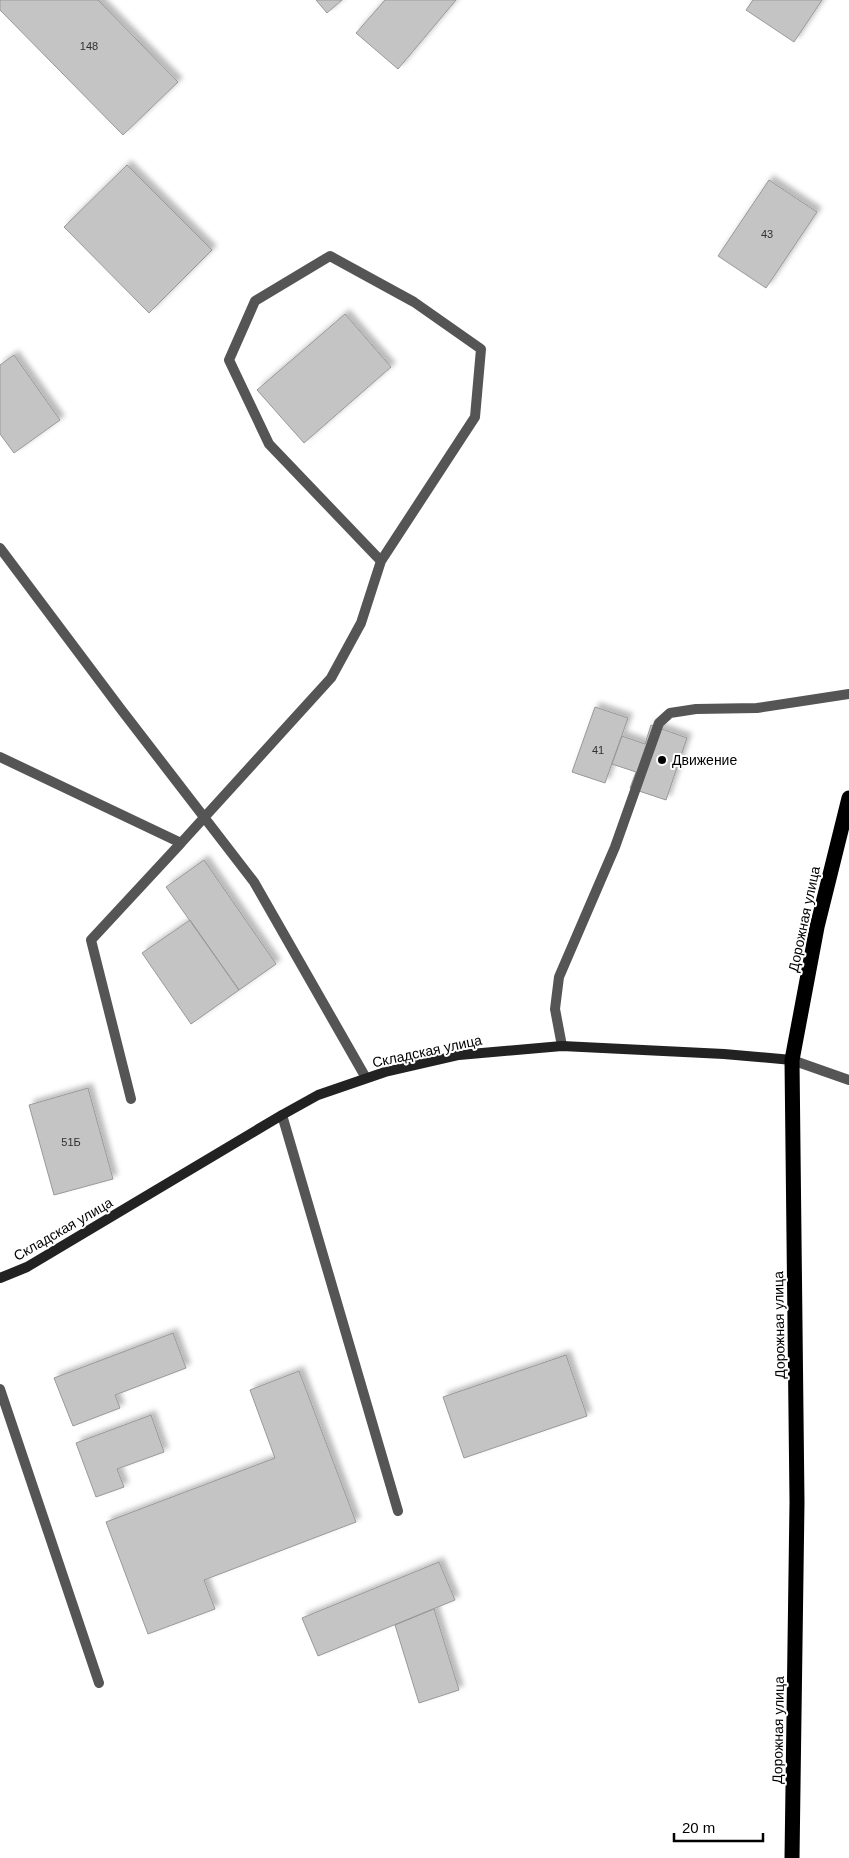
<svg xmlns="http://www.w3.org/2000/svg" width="849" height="1858" viewBox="0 0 849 1858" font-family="Arial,sans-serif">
<defs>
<filter id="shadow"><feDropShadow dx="4.5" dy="-4.5" stdDeviation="2.5" flood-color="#0004"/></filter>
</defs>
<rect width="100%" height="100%" fill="#fff"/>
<path fill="#c4c4c4" stroke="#999" filter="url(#shadow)" d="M0 0H98L178 82 123 135 0 10Z
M316 0H342L327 13Z
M385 0H456L398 69 356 33Z
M753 0H822L794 42 746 10Z
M127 165 212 250 149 313 64 227Z
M769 180 817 212 766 288 718 256Z
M345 314 391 367 304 443 257 390Z
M14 355 60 420 14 453 0 434V365Z
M595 707 628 718 605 783 572 772Z
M651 725 687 738 666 800 630 788 636 772 612 764 622 736 645 744Z
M204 860 276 964 239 990 166 887Z
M190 920 239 990 191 1024 142 953Z
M88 1088 113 1179 54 1195 29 1105Z
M173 1333 186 1368 115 1395 120 1408 73 1426 54 1378Z
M566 1355 587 1416 464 1458 443 1397Z
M299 1371 356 1522 204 1580 215 1609 148 1634 106 1522 275 1458 250 1390Z
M151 1415 164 1452 117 1469 124 1487 96 1497 76 1443Z
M439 1562 455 1600 318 1656 302 1618Z
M434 1609 459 1690 419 1703 395 1625Z"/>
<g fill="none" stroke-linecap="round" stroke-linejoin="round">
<path stroke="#555" stroke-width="10" d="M0 548 120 708 254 882 366 1078
M0 757 181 843 331 678 361 623 381 561 475 417 481 349 414 302 330 256 255 301 229 360 269 444 381 561
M562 1046 555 1009 559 977 615 847 659 723 670 713 696 709 757 708 849 694
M792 1060 849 1080
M131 1099 91 940 181 843
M282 1115 398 1511
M0 1389 99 1683"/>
<path stroke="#222" stroke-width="10" d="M0 1278 27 1267 282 1115 318 1095 385 1072 459 1055 562 1046 724 1054 792 1060"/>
<path stroke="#000" stroke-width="15" d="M792 1858 797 1502 792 1060 817 927 849 798"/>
</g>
<circle fill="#000" stroke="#fff" stroke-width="2" cx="662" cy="760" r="5"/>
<g text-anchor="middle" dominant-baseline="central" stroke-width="4" stroke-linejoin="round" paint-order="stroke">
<g font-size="11" fill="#313131">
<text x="89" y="46">148</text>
<text x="767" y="234">43</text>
<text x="598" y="750">41</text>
<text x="71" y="1142">51Б</text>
</g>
<g font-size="14" fill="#000" stroke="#fff" text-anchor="start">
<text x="672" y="760">Движение</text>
</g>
<g font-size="14" fill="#000" stroke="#fff">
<text transform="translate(804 919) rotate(-78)">Дорожная улица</text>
<text transform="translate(427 1051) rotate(-12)">Складская улица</text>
<text transform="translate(63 1229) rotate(-30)">Складская улица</text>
<text transform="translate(779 1325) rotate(-91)">Дорожная улица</text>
<text transform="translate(778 1730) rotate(-89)">Дорожная улица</text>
</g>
</g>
<path d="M674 1833v8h89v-8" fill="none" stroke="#000000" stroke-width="2.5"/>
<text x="682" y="1833" font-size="15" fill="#000000" stroke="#ffffff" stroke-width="4" paint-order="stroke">20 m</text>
</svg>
